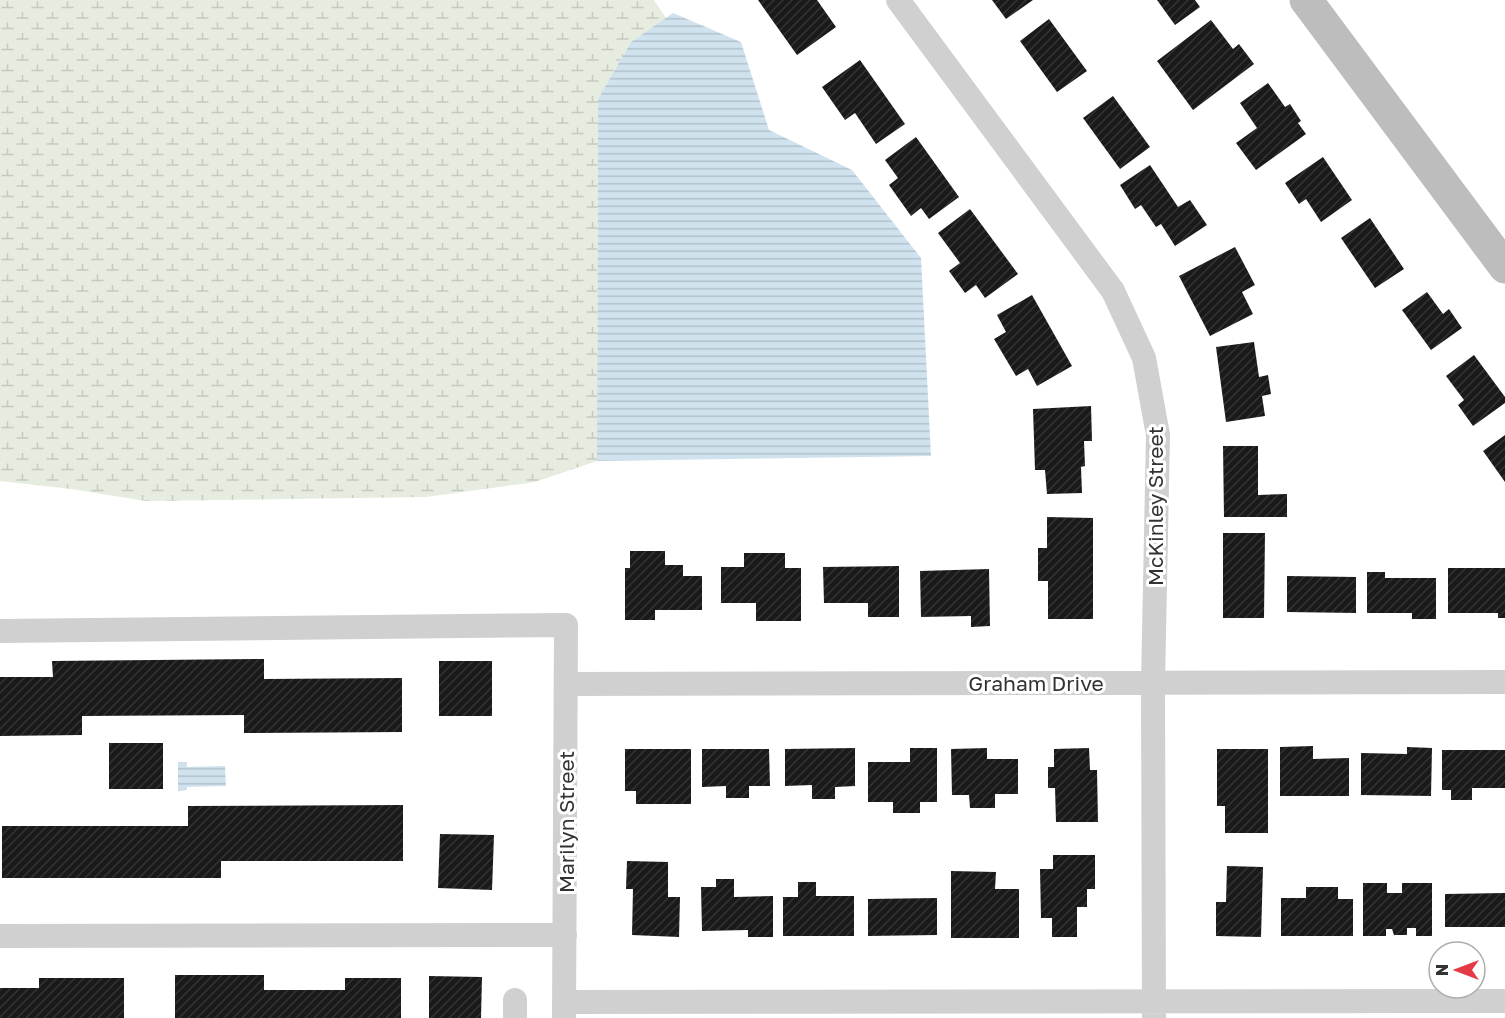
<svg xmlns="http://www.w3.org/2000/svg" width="1505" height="1018" viewBox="0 0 1505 1018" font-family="'Golos Text',sans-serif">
<defs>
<pattern id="wetland-marsh" width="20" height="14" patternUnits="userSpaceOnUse" patternTransform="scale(1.5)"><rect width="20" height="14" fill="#e6ecdf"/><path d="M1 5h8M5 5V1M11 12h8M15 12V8" fill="none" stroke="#c6cbc0"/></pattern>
<pattern id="water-rules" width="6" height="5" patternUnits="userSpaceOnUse" patternTransform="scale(1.5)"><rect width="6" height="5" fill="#cfe2ee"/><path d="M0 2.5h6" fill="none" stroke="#b2c2cd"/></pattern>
<pattern id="building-hatch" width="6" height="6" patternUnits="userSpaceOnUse" patternTransform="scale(1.5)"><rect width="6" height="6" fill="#1a1a1a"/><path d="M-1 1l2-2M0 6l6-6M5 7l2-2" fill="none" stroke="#333"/></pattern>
</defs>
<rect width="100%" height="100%" fill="#fff"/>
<path fill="url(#wetland-marsh)" d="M0 0H654L666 18 631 42 598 99 597 461 535 482 426 497 146 501 71 489 0 481Z"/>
<path fill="url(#water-rules)" d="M673 13 741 42 769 130 852 170 921 258 931 456 597 461 598 99 631 42Z
M178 762H187V767L225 766 226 786 187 787V790L178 791Z"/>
<path fill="url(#building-hatch)" d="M758 0H817L836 27 797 55Z
M992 0H1033L1006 19Z
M1157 0H1195L1200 7 1175 25Z
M1049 19 1087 71 1057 92 1020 41Z
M1211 20 1233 49 1239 44 1254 64 1193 110 1157 61Z
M860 60 905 124 876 144 855 113 845 120 822 87Z
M1268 83 1285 107 1290 104 1301 121 1298 123 1306 134 1256 170 1236 143 1257 128 1240 103Z
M1113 96 1150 147 1120 169 1083 118Z
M916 137 959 197 929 219 921 208 911 216 889 185 898 178 885 160Z
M1323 157 1352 200 1321 222 1306 199 1299 204 1285 183Z
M1150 165 1178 207 1190 200 1207 225 1175 246 1161 224 1156 227 1141 205 1135 209 1120 185Z
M970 209 1018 274 985 298 976 285 965 293 949 271 960 263 938 233Z
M1370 218 1404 269 1375 288 1341 238Z
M1235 247 1255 285 1242 292 1253 314 1210 336 1179 276Z
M1427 292 1443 314 1449 309 1462 328 1431 350 1402 310Z
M1032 295 1072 366 1037 386 1028 369 1016 376 994 339 1006 332 997 315Z
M1254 342 1259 377 1268 375 1271 394 1262 396 1265 416 1226 422 1216 347Z
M1474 355 1505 397V403L1473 426 1458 405 1464 400 1446 376Z
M1091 406 1092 441H1084L1085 466 1081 467 1082 493 1047 494 1045 470H1035L1033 409Z
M1505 435V482L1483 451Z
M1223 446H1258V495L1287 494V517H1224Z
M1047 517 1093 518V619H1048V581H1038V548H1047Z
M1223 533H1265L1264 618H1223Z
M630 551H665V565H683V576H702V610H655V620H625V568H630Z
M744 553H785V568H801V621H756V603H721V567H744Z
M899 566V617H868V603H824L823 567Z
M1448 568H1505V618H1498V613H1448Z
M989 569 990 626 971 627V616L921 617 920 571Z
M1367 572H1385V578H1436V619H1412V613H1367Z
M1287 576 1356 577V613L1287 612Z
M264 659V679L402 678V732L244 733V715L82 716V735L0 736V677H53L52 661Z
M439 661H492V716H439Z
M109 743H163V789H109Z
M1313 746V759L1349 758V796H1280V747Z
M1407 747 1432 748 1431 796 1361 795V753L1407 754Z
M855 748V786L835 787V799H812V785L785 786V749Z
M910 748H937V802H920V813H893V802H868V762H910Z
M987 748V759H1018V794H995V808H970L969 795H952L951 749Z
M1089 748 1090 770H1097L1098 822H1056L1055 788H1048V767H1054V749Z
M625 749H691V804H636V791H625Z
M702 749H769L770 786H749V798H726V786L702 787Z
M1217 749H1268V833H1225V806H1217Z
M1442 750H1505V788H1472V800H1451V790H1442Z
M403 805V861H221V878H2V826H188V806Z
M440 834 494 835 492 890 438 888Z
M1053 855H1095V889H1087V907H1077V937H1052V918H1041L1040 869H1053Z
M627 861 668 862V897H680L679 937 632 935 633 889H626Z
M1227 866 1263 867 1261 937 1216 936V902H1226Z
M951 871 996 872 995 889H1019V938H951Z
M716 879H734V897L773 896V937H748V930L702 931 701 887H716Z
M798 882H816V896H854V936H783V897H798Z
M1363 883H1387V893H1402V883H1432V936H1416V928H1407V935H1394L1392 929H1386V936H1363Z
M1306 887H1338V899H1353V936H1281V898H1306Z
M1505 893V927H1445V894Z
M937 898V935L868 936V899Z
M175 975H264V990H345V978H401V1018H175Z
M429 976 482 977 481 1018H429Z
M39 978H124V1018H0V988H39Z"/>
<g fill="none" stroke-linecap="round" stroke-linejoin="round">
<path stroke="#d0d0d0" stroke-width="24" d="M898 0 1113 291 1144 358 1158 435 1153 683 1154 1018
M0 631 566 625 564 1018
M566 684 1505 682
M0 936 565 935
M515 1000V1018
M564 1002 1505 1001"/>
<path stroke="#bdbdbd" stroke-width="33" d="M1306 0 1505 267"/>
</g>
<g text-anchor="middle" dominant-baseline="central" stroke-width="6" stroke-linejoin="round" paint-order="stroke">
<g font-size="21" fill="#333" stroke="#fff">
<text transform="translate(1155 506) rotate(-90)">McKinley Street</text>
<text x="1036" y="683">Graham Drive</text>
<text transform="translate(566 822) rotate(-90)">Marilyn Street</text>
</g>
</g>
<g transform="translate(1457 970) rotate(270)"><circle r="28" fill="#ffffff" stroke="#adadad" stroke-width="1.5"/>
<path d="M0-4.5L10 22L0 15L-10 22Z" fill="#e63946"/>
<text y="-9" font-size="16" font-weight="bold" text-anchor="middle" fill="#333333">N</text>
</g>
</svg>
